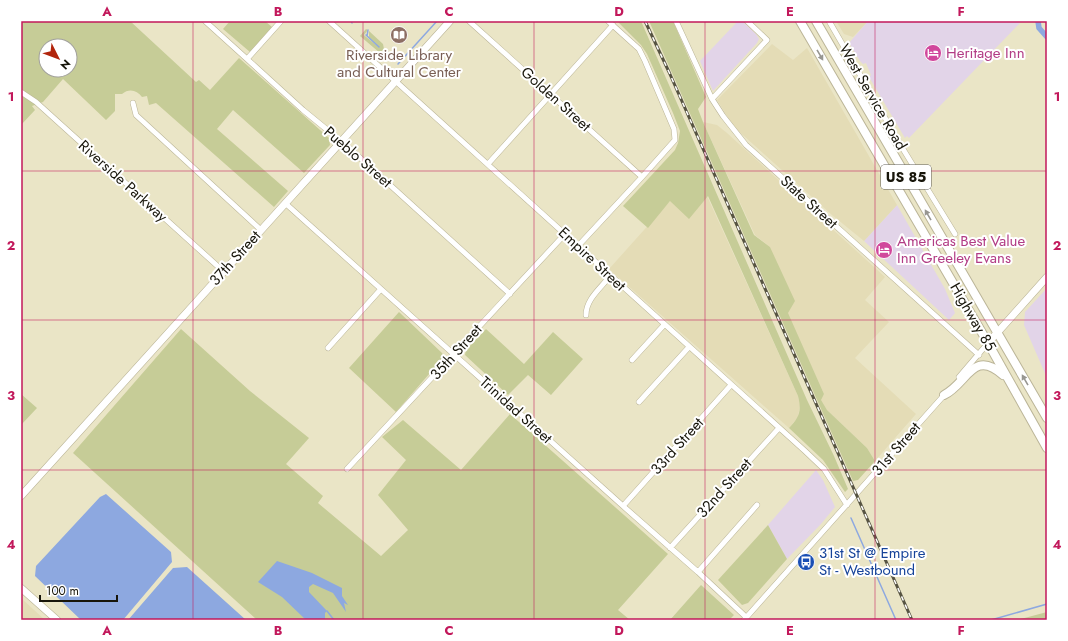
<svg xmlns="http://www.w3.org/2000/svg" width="1068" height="641" viewBox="0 0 1068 641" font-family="Jost,sans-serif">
<rect width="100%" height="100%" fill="#eae5c6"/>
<path fill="#e2d4e8" d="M738 21H742L756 34 759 39 757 43 713 91 700 61Z
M868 21H1019L1020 23 909 138 907 136 905 138 869 77 871 75 866 63 863 64 860 61 849 43Z
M897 205 945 289 955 313 949 320 864 241Z
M1047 288V378L1024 325 1025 312Z
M816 470 823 480 835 507 821 524 787 559 768 525Z"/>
<path fill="#e4dcb6" d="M836 21H868L853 37 844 34Z
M772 44 793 60 807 48 897 205 864 241 832 215 734 127 717 100Z
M703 122 717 125 727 133 885 277 865 300 889 322 855 358 916 414 875 461 867 448 827 410 820 400 824 394 787 313 770 247 755 235Z
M707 196 798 396 800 405 798 417 789 428 609 269 670 201Z
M21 598 45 620H21Z"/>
<path fill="#c6cc97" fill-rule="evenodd" d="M21 21H130L196 82 199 80 210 90 239 58 329 138 330 145 304 173 233 110 217 129 288 191 274 207 156 103 149 105 147 96 142 97C137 90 129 88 122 94H115V111L106 120 63 79 43 102 32 106 35 110 21 125ZM46 46H70V70H46Z
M230 21H265L272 27 250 52 223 29Z
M617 21H641L807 400 834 456 848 489 845 492 823 460 789 428C799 417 802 412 798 396L708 196 689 219 670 201 648 228 623 206 675 150 678 143 680 131 673 113 647 54 641 45Z
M649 21H673L706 97 698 109 703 122 754 235 770 247 795 301 788 313 824 394 821 400 827 410 867 448 875 461 858 480 853 481Z
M366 29 368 30 364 35 365 36 380 48 369 37V31L383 44 384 49 380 53 360 36Z
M399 312 442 353 444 357 396 412 349 368Z
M181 329 250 391 309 438 286 464 323 496 318 503 381 556 408 530 378 495 406 460 382 437 403 420 461 470 510 414 668 554 618 610 630 620H257L73 453Z
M486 329 524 364 553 332 583 359 551 395 528 375 508 395 465 355 466 350Z
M21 394 37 408 21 425Z
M768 525 787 559 748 603 742 605 718 580Z
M701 585 734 615 729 620H670Z
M1047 612V620H1017Z"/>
<path fill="#8da8e0" d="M106 494 171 552 172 562 123 620H81L35 576 36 566 100 497Z
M277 561 312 573 342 588V596L348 605 344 603 346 612 333 593 313 584 309 587V592L327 611 325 613V620H306L282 597 258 582Z
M187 567 246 620H128L173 568Z"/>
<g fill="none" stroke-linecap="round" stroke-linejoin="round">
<path stroke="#8da8e0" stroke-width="1.5" d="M351 21 352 23
M366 35 379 47
M367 36 368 30
M398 64 437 21
M851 518 896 620
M327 611 334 620
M991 620 1047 604"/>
<path stroke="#8da8e0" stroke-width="5.5" d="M1038 21 1039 28 1047 37"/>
<g stroke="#bbb598" stroke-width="6">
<path id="minor" d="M205 21 247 59 303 110 347 146 510 294
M329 21 805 451 824 469 847 505
M469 21 642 177
M676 21 712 99 723 116 746 145 979 355
M829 21 903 149 955 234
M247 59 281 21
M21 92 36 102 223 271
M712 99 767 40 747 21
M133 103 136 115 261 230
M488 164 613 25
M285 203 623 506 698 572 746 617
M578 246 642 177 675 140 674 129 645 61 639 49 608 21
M586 315C586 299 601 288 610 276
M328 348 381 289
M632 360 664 325
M959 377 988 343
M639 402 689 347
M347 469 565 234
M623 506 731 385
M670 548 779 428
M698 572 757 505
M744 620 946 393"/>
</g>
<g stroke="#bbb598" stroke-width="8">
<path id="major" d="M988 343 1047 277
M21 496 450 21
M21 588 57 620"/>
</g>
<g stroke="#bbb598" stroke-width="10">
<path id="highway" d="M800 21 988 343 1047 448
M816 21 1047 418
M944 395C967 384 973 348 1003 375"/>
</g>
<use href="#minor" stroke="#fff" stroke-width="5"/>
<use href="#major" stroke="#fff" stroke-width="7"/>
<use href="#highway" stroke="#fff" stroke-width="8"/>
<g stroke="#565342" stroke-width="3">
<path id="rail" d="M645 21 669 72 912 620"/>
</g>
<use href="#rail" stroke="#fff" stroke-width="1.5" stroke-dasharray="4.5" stroke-linecap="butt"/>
</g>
<defs><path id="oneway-solid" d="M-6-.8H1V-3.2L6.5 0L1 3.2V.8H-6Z"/></defs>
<g fill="#979691">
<use href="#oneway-solid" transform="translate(820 55) rotate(60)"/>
<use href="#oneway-solid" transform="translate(928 215) rotate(-120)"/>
<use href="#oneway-solid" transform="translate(1025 380) rotate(-120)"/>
</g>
<path fill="none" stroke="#c2185b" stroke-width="1" stroke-opacity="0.55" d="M193 21V620M363 21V620M534 21V620M705 21V620M875 21V620M21 171H1047M21 320H1047M21 470H1047"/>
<defs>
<g id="library-disc" transform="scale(0.9)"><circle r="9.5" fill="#8d6e63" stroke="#fff"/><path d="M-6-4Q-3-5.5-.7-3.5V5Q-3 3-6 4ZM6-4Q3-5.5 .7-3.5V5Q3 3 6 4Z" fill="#fff"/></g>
<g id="hotel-disc" transform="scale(0.9)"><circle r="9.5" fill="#d1479c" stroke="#fff"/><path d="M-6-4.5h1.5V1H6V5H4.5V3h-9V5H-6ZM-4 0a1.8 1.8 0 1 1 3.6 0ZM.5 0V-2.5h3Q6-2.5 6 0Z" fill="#fff"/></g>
<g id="bus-disc" transform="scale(0.9)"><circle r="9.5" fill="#1a4fb4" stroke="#fff"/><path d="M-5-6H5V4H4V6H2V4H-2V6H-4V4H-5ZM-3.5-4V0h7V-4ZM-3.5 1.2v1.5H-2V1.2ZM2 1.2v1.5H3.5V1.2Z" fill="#fff"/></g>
</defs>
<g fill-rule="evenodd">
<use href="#library-disc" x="399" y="35"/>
<use href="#hotel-disc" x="933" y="53"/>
<use href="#hotel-disc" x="884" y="250"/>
<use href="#bus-disc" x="806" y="562"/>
</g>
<g text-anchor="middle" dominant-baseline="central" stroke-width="4" stroke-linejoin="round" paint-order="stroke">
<rect fill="#fff" stroke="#5d5b54" stroke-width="1" x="881" y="165" width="50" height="24" rx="3"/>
<g font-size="14" font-weight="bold" fill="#17150a">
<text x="906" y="177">US 85</text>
</g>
<g font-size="15" fill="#b23c85" stroke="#fff" text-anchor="start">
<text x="946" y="53">Heritage Inn</text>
<text x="897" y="241">Americas Best Value<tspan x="897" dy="17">Inn Greeley Evans</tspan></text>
</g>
<g font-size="15" fill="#785e54" stroke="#fff">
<text x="399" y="55">Riverside Library<tspan x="399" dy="17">and Cultural Center</tspan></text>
</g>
<g font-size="15" fill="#17150a" stroke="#fff">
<text transform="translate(873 97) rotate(60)">West Service Road</text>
<text transform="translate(556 99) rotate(42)">Golden Street</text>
<text transform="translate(358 157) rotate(41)">Pueblo Street</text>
<text transform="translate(123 181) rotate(42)">Riverside Parkway</text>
<text transform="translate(809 202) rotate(42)">State Street</text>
<text transform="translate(235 258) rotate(-48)">37th Street</text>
<text transform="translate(592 259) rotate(43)">Empire Street</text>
<text transform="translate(973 317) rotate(60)">Highway 85</text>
<text transform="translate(456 352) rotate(-48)">35th Street</text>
<text transform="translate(516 410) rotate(42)">Trinidad Street</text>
<text transform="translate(677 446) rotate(-48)">33rd Street</text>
<text transform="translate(896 449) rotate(-49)">31st Street</text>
<text transform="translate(724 488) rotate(-48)">32nd Street</text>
</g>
<g font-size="15" fill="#164399" stroke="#fff" text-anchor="start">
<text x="819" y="553">31st St @ Empire<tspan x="819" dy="17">St - Westbound</tspan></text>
</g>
</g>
<rect width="1068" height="641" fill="none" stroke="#ffffff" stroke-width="44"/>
<g transform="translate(58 58) rotate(132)"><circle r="19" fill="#ffffff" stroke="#a2a19d"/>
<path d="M0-3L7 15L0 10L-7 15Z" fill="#b2250c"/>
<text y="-6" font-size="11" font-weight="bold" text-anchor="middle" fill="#17150a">N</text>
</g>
<path d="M40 595v6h77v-6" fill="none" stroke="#17150a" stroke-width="2"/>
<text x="46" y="595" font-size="12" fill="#17150a" stroke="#ffffff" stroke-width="3" paint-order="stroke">100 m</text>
<rect x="22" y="22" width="1024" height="597" fill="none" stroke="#c2185b" stroke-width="1.5"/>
<g font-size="13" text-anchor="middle" font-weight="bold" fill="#c2185b">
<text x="107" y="16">A</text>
<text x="278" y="16">B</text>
<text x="449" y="16">C</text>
<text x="619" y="16">D</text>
<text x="790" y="16">E</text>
<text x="961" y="16">F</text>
<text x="11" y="101">1</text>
<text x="1057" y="101">1</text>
<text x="11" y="250">2</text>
<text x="1057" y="250">2</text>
<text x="11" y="400">3</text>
<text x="1057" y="400">3</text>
<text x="11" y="549">4</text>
<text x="1057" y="549">4</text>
<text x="107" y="635">A</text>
<text x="278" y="635">B</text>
<text x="449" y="635">C</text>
<text x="619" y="635">D</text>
<text x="790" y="635">E</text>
<text x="961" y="635">F</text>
</g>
</svg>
